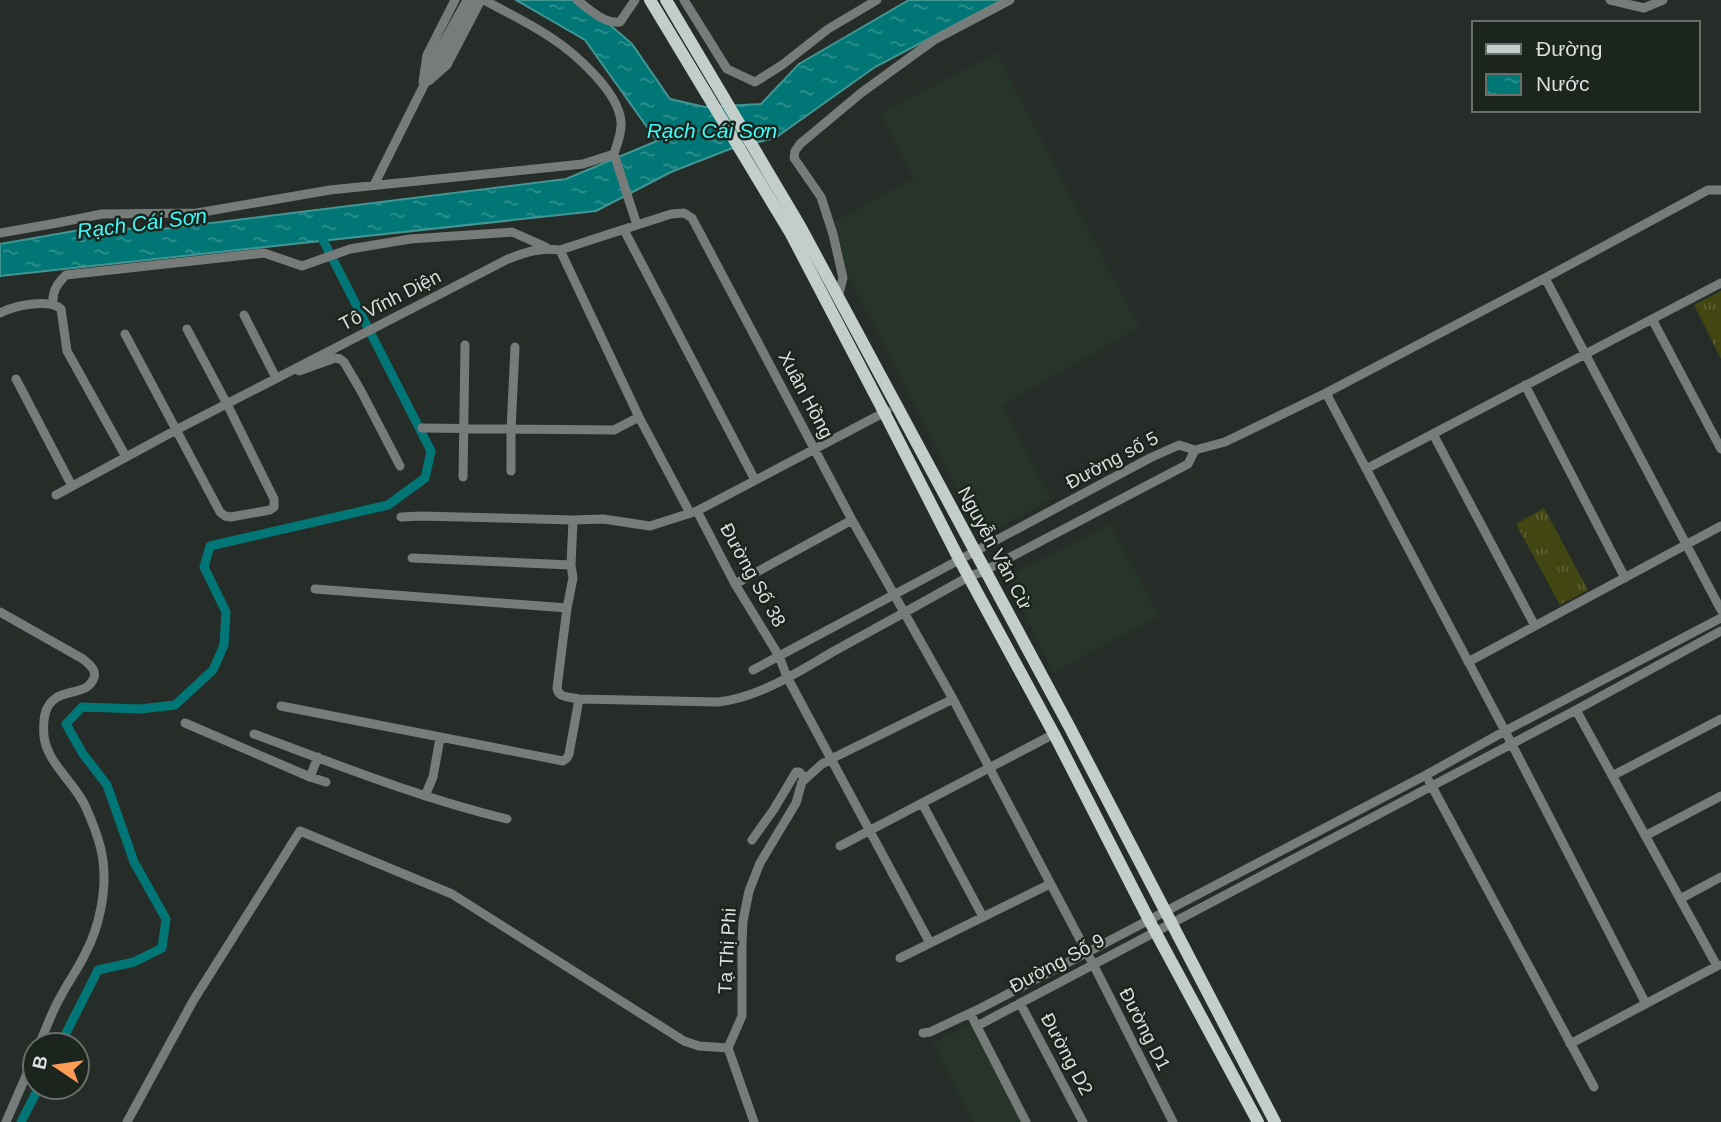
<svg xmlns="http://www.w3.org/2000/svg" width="1721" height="1122" viewBox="0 0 1721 1122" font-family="Helvetica,sans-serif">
<defs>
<pattern id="park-tufts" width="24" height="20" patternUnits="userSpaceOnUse" patternTransform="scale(1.75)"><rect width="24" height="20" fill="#424613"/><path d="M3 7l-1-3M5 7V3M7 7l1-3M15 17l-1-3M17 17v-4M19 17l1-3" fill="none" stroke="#5d6035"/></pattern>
<pattern id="water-ripples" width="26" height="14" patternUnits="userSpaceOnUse" patternTransform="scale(1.75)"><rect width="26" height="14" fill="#007776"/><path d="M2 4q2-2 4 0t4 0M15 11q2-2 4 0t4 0" fill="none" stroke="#31908f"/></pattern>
</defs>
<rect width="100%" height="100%" fill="#262d28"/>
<path fill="#27342a" d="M996 53 1139 327 1002 405 1051 499 992 532 986 533 978 530 847 273 835 221 914 179 880 114Z
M1110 524 1159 616 1053 673 1013 590 1012 578 1016 573Z
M973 1022 1026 1122H974L933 1044Z"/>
<path fill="url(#park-tufts)" d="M1721 291V359L1694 305Z
M1544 508 1588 590 1560 605 1516 524Z"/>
<path fill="url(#water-ripples)" stroke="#419694" stroke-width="2" d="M516 0H581L632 44 670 99 705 107 761 104 799 64 909 0H1002L875 67 775 138 730 149 671 172 596 211 0 276V244L97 227 155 230 566 179 657 141 585 40Z"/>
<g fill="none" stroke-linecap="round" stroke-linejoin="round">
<path stroke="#007776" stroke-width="9" d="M60 1045 98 970 134 962 162 948 166 919 134 862 107 785 83 754 66 724 82 707 140 709 175 705 213 670 224 645 226 612 204 567 210 546 388 505 425 478 431 451 323 240
M21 1122 39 1087"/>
<path stroke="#777c7a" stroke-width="9" d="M467 0 434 60 431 71 440 63 474 0
M577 0C589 9 604 24 620 22L635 0
M684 0 727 69 755 82 782 65 828 29 877 0
M1610 0 1644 8 1663 0
M429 81 447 65 481 0
M423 82 427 55 455 0
M614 154 637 225
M374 185 431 71
M624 230 755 480
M0 233 57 223 102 214 197 213 330 190 583 164 614 154C617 144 622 133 621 122 619 92 575 53 550 37 529 23 506 12 484 0
M1545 278 1721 610
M838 297 843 278 833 234 821 197 794 158 795 151 800 144 861 93 934 40 1010 0
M53 304C52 291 57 284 66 275L264 253 302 266 350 249 410 239 512 232 546 247
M0 313C13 306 49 298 61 309L67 351 126 457
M244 315 276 378
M1652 319 1721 449
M125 334 220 512 225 516 231 517 270 510 274 507V499L227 404 187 329
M299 371 335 358 340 359 344 362 361 391 400 466
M16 379 72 486
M1525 385 1625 578
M1326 393 1505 731 1646 1004
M639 417 690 513
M422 428 614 430 639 417 560 250
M1433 434 1535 626
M1195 450 1225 442 1326 393 1545 278 1708 190H1721
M1366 469 1721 283
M511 471V430L515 347
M463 477 465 345
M56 495 176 430 508 259C526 252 541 247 560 250L671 214 684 213 692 218 852 520 953 699 1093 964 1173 1122
M697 511 735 584 779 656 787 677 930 943
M401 517 421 516 573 520 571 565 573 578 567 608 557 688C558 698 570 697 579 699
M573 520 603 519 650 526 697 511 887 411
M412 558 571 565
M735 584 852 520
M315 589 567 608
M0 612 83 659C90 665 98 671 93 680 86 694 67 690 56 698 43 706 43 723 44 737 48 765 77 784 87 810 94 826 101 843 103 861 107 891 99 928 85 954 78 969 68 982 61 996 52 1011 46 1029 39 1045
M1468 662 1721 526
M753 670 1150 458 1179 445 1195 450
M281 706 563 761 567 758 569 754 579 699 718 702C761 697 799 671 836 650 880 626 924 602 968 577L984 571 1188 464 1195 450
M1576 710 1717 966
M185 723 310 777
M254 734C338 765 420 798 507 819
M318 757 310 777 326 782
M1612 776 1721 719
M1429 781 1594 1087
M425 796 433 777 440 738
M922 803 983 917
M1645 836 1721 796
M752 840 774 809 796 772H799L805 778
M840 846 1054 734
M1680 899 1721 877
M900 958 1050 884
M1020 1003 1083 1122
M970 1013 1026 1122
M977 1026 1576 710 1721 631
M923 1033 930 1032 981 1008 1149 920 1426 775 1505 731 1721 618
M1570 1044 1719 965
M6 1122 35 1055
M127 1122 193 1001 300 831 452 894 684 1041 699 1046 728 1048
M754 1122 728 1048 742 1016V942L743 921 749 891 760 863 796 803 802 782 822 764 831 759 953 699"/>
<path stroke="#c3cdca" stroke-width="12" d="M650 0 791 234 884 412 959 559 1054 734 1149 920 1258 1122
M666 0 800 226 1069 726 1275 1122"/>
</g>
<g text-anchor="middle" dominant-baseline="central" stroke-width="5" stroke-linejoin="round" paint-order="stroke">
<g font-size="19" fill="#dadfdb" stroke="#1c241e">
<text transform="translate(390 300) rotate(-27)">Tô Vĩnh Diện</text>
<text transform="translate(806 395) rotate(62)">Xuân Hồng</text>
<text transform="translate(1112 460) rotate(-28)">Đường số 5</text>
<text transform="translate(995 548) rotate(62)">Nguyễn Văn Cừ</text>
<text transform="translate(753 575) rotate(61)">Đường Số 38</text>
<text transform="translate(727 951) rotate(-87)">Tạ Thị Phi</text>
<text transform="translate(1057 963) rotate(-28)">Đường Số 9</text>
<text transform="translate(1145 1029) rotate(63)">Đường D1</text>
<text transform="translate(1067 1054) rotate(62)">Đường D2</text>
</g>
<g font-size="21" font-style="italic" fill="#42f7f6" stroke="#1c241e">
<text x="712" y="130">Rạch Cái Sơn</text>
<text transform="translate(142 223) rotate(-7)">Rạch Cái Sơn</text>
</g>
</g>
<rect x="1472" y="21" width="228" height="91" fill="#1c241e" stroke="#686f6a" stroke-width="2"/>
<rect x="1486" y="44" width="35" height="10" fill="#c3cdca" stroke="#686f6a" stroke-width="2"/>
<text x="1536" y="56" font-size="21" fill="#dadfdb">Đường</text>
<rect x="1486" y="74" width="35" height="21" fill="url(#water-ripples)" stroke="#686f6a" stroke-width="2"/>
<text x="1536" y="91" font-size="21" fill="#dadfdb">Nước</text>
<g transform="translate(56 1066) rotate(283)"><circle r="33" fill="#1c241e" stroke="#686f6a" stroke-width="2"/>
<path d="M0-5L12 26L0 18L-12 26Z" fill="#fd9c56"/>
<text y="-10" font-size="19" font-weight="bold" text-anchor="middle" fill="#dadfdb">B</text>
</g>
</svg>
